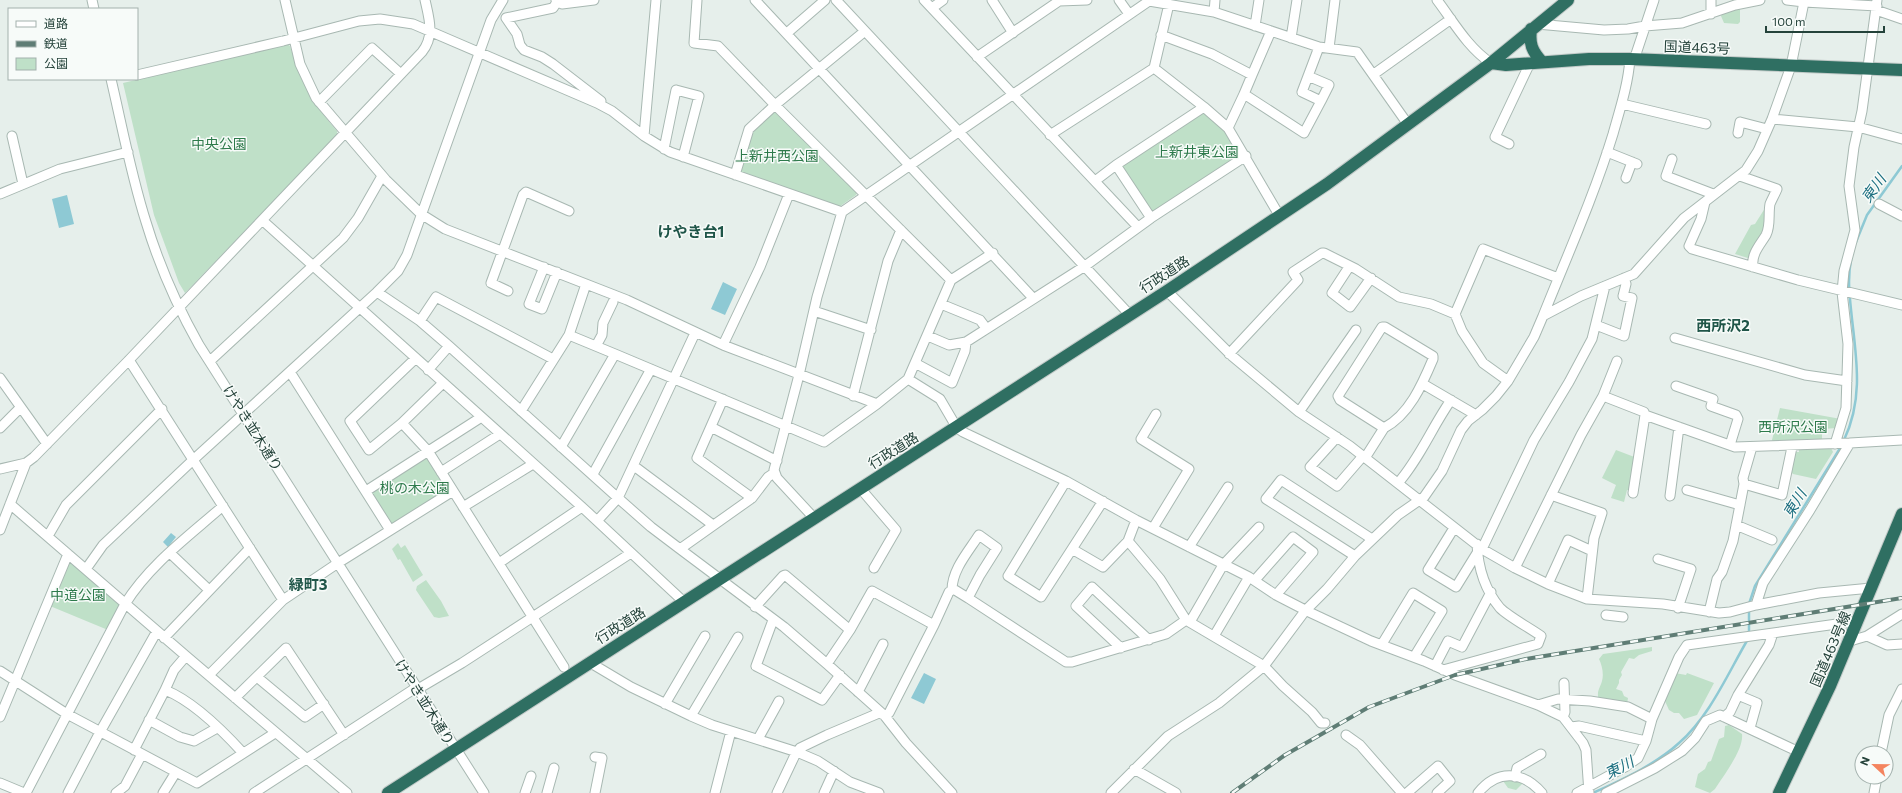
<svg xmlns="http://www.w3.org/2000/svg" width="1902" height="793" viewBox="0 0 1902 793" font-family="Commissioner,'Noto Sans JP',sans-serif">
<rect width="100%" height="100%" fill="#e6efeb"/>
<path fill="#bfe0c8" d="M1738 7 1740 9V22L1738 24 1724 23 1721 16 1723 12Z
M287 44 290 46C301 83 312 102 337 131V135L185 293 179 283 154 215 123 83Z
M772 112H775L857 192 856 195 839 207 742 174 739 170 752 130Z
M1201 114H1205L1224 130 1239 154 1238 158 1154 213 1150 212 1122 170 1123 165Z
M1767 205 1766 224 1751 259 1735 254 1751 225 1755 224Z
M1780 408 1841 419 1837 428 1822 429V441L1773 442 1772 440Z
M1831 448 1833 452 1816 479 1793 474 1791 472 1795 452H1799V449Z
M1616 450 1637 458 1631 491 1627 490 1624 502 1611 498 1616 485 1602 478Z
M425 457 428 458 447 488 446 491 394 524H390L372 494V491Z
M398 543 401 548 405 545 423 575 413 582 400 559 398 560 392 549Z
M72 561 120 603 121 606 108 630 50 606 68 562Z
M426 580 441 601 449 616 439 618 434 617 416 590 417 586Z
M1652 647V651L1639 655 1634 659 1629 658 1621 672 1622 675 1619 680V683L1616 689 1622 691 1624 696 1628 698 1627 704 1599 700C1596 692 1600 688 1602 681 1604 674 1602 665 1599 659L1603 654Z
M1675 673 1686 675 1687 673 1714 683 1697 715 1684 719 1679 713H1674L1669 710 1664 699Z
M1729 725 1742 734C1744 749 1724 775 1715 789L1710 793 1695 787 1698 774 1705 769 1708 762 1711 761 1719 739 1724 737 1725 726Z
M1501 778 1525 781 1516 790 1508 788Z"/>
<path fill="#8ec9d4" d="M67 195 74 224 59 228 52 199Z
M723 282 737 289 725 315 711 309Z
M171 533 176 537 168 547 163 542Z
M924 673 936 679 924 704 911 698Z"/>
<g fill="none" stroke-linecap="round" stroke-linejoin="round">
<path stroke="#8ec9d4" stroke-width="2.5" d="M1856 242 1867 215 1902 166
M1844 440C1863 400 1857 362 1852 319 1850 299 1847 280 1851 260
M1749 604 1755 586 1842 445
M1749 634V609
M1593 793C1623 779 1655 765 1679 743 1710 716 1728 673 1748 639"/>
<g stroke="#a8b8b2" stroke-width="11">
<path id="minor" d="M92 0 94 9
M285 0 300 64 316 98 386 180 421 214 445 229 627 300 723 345 877 404
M556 0 562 4 594 0
M697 0 694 43 718 46 775 105 951 280
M755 0 1033 298
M836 0 1129 314
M924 0 1138 227
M992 0 1013 33
M1119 0 1129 14
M1215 0 1214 12 1319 47 1357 52 1407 123
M1437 0C1453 21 1468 48 1491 63
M1787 0 1804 2 1877 6
M557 2 553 8 506 18 517 34 520 45 524 50 542 57 553 64 601 101
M1169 4 1154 68 1204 107
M932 8 943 0
M1876 10 1902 19
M1711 14V0
M1537 24 1604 30 1628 29 1645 26 1682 23 1735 5 1760 0
M1255 26 1259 0
M787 33 825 0
M1161 35 1212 54 1252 75 1271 31
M1291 38 1297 0
M1329 48 1335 0
M977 57 1059 1 1087 0
M1634 60 1654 0
M1374 74 1451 19
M137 75 283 41 359 21 380 19 413 24 597 103 612 111 644 136 670 152 842 212
M1308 76 1329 85 1321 101
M111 79C122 126 131 175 146 222 159 265 177 306 199 345L484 793
M1244 94 1252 75
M319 102 372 48 401 74
M1622 104 1706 124
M1772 119 1858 127 1902 139
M1738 133 1740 122 1767 129
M1050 135 1154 68
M12 136 23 184
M644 136 656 0
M1509 144 1495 137 1530 63
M664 149 676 90 699 96 683 157
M1607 152 1637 164
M1672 159 1666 176 1713 194
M1116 165 1204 107 1228 128
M735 175 749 129 775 105 865 31
M1740 176 1777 189C1775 194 1772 199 1770 204 1768 214 1771 225 1766 235 1760 245 1751 254 1753 267
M1626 178 1632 162
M1095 181 1116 165 1151 218
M0 194 60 169 128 152
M1705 202 1701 219 1689 246 1692 249 1798 280 1902 305
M1879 204 1902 216
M1279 215 1228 128 1244 94 1304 133 1321 101 1302 92 1319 47
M262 220 582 507 684 602
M544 267 529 304 542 309 557 272
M1349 267 1332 293 1350 307 1371 278
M508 291 491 283 523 195 526 192 569 211
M1167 291 1232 356 1299 412 1350 446 1482 549 1515 568 1548 584 1587 599 1663 604 1719 613 1730 612 1756 605 1819 593 1871 588
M377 292 420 321 449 346 618 498 695 333
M941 304 980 320 986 328
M814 311 871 330
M1455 314 1483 249 1558 278
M1543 316C1567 256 1594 196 1613 134 1620 109 1628 85 1630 59
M420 321 436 297 553 359
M1596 325 1624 336 1632 298 1623 296 1626 284 1624 278
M928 336 949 345 966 342 1085 266 1151 218 1246 156
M1675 338 1805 375 1847 381
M723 345 760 267 789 194
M596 346 602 335 603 323 613 302
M615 354 824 442 877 404 908 379 951 280 993 253
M1229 354 1298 280 1293 272 1322 253H1324L1356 269 1399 297 1431 304 1455 314 1462 331 1483 363 1508 381
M416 358 350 421 369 450 402 423 443 383
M129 360 283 600
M210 361 343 238 358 218 382 176
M915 363 952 383 965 351 966 342
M428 370 449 346
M290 372 390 530
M0 378 47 444
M908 379 940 399 957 428 963 432 1066 481 1136 520 1249 577 1276 595 1309 612 1371 641 1424 661 1455 675 1538 705 1563 717 1583 743 1586 750 1589 793
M1423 384 1476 415
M1676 386 1713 399 1711 406 1736 415 1738 419 1730 445
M853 396 888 261 901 230
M1603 396 1644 412 1645 415 1735 447 1850 443
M723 399 697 458 752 498
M521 411 569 335
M1299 412 1356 330
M402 423 428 451 564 667
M711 427 777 461
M0 428 20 408
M1337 437 1310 467 1337 486 1363 456
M1835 444 1846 408 1848 344 1842 292 1844 271 1855 230 1849 186 1854 147 1862 111 1877 0
M561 447 615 354 569 335 586 284
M1365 458 1384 428 1340 400 1338 396 1382 327H1385L1433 356V359C1422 385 1409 415 1384 428
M26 463 34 457 129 360 422 52C435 36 429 18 425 0
M634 466 713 525
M0 469 26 463 0 530
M441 472 500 434
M593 474 651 369
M1066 481 1008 576 1041 597 1072 549 1103 567 1128 541 1160 579 1186 620 1264 666 1283 686 1312 712 1321 723H1325
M1398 483C1420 458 1432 427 1451 400
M1744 484 1743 478 1752 447
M860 488 896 530 874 568
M1687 490 1740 505
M366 491 480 418
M1633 493 1645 415
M1551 495 1602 513 1594 538 1587 599
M1670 496 1679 427
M10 504 186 656 347 793
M463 507 533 464
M814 518 777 478 774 470 799 375 817 297 842 212 1149 1 1214 12
M597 521 618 498 651 527 680 549 752 498 768 477 774 473
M1736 525 1772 540
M1153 528 1189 469 1141 439 1156 414
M1454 528 1428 570 1456 587 1477 553
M48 536 66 505 162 409
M1128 541 1136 520
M1189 547 1228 487
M680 549 784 627 827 664 884 715 906 743 952 793
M1072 549 1103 501
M1482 549 1534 440 1569 382 1592 339 1605 286
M170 553 209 590
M1355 556 1266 499 1281 480 1372 539
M1658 559 1691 569 1678 608
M499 563 582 507
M1515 568 1581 435 1603 396 1617 361
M86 569 103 545 193 460 377 292 398 271 407 255 491 20 503 0
M1255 580 1293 537 1313 552 1276 595
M1548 584 1568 540 1592 551
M968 598 1066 662H1072L1166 634 1186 620
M1756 605 1763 583 1810 510 1850 443 1902 440
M755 607 783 576 785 575 850 630
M1709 612 1717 579 1722 572 1733 541 1744 484 1782 495 1792 447
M1606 615 1623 617
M773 620 756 666 822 700 840 675
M1190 622 1223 565 1259 527
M934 625 949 592 952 590C952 570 968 552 979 535L997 548 980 575 968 598 955 590H952
M1214 636 1249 577
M1867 636 1887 645 1902 644
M164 638 250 548
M1850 641 1867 636 1902 614
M1382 644 1413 593 1442 611 1414 657
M1121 648 1076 606 1092 587 1149 640
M589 662 631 687 691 716 712 725 797 752 818 761 850 782 879 793
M1435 666 1448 641 1462 647 1491 592
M1443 670 1538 644 1541 636C1530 628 1509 617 1500 608 1485 590 1478 567 1477 544
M0 671 67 714 176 772 163 793
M209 675 283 600 338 563 453 491
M257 677 305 717 324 704
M418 689 462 663 631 553
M165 690 174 670 186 656
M858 692 883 644
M1738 695 1757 703 1750 728
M235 698 286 648 344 735
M665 704 705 636
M1538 705 1558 699 1590 701 1628 707 1652 719
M691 716 738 637
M0 717 68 554
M1563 717 1565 712 1564 683
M1724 717 1730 712 1738 695 1769 645 1773 633
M149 720 180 737 194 741 217 728
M1571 727 1579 726 1646 741 1652 719 1679 657 1687 645C1744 637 1801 629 1858 621
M1346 735 1360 745 1402 793
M758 739 779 701
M134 750 165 690C193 701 223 731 243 753
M1881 753 1889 715 1902 689
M595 757 602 758 595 793
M1134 769 1176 793
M176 772 197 783 275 733
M1515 777 1517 768 1541 754
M0 783 24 793
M26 793 125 604C150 564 189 536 223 506
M68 793 100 732 157 631
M116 793 125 786 142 754
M254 793 417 687
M525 793 531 776
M547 793 554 768
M715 793 731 731
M777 793 795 755 800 748 827 735 879 713 884 715 889 713 934 625 872 591 850 630 827 664
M824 793 834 771
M1111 793 1168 736 1219 703 1264 666 1305 611 1327 589 1355 556 1398 515 1424 497 1442 471 1461 430 1468 421 1482 410 1496 396 1508 381 1534 337 1543 316 1581 296 1634 274 1684 218 1746 170 1758 151 1772 119 1791 66 1804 2
M1407 793 1438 766 1450 781 1437 793
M1478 793C1497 769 1523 771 1542 793
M1577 793 1625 767 1638 758 1646 741
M1606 793 1655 768 1682 751 1695 738 1706 721 1720 715 1799 752
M1874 793 1877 777"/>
</g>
<g stroke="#c2cac8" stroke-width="14">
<path id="highway" d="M1531 29C1529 44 1532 51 1542 62
M1491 63 1506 65 1589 59H1630L1902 70
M388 793 1167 291 1327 184 1491 63 1568 0
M1779 793 1830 686 1902 514"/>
</g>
<use href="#minor" stroke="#fff" stroke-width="9"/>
<use href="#highway" stroke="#2f6f62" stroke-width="12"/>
<g stroke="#5f7d75" stroke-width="4">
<path id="rail" d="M1232 793 1285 755 1369 707 1455 675 1526 659 1902 598"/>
</g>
<use href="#rail" stroke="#f7fbf9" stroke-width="2.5" stroke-dasharray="8" stroke-linecap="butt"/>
</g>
<g text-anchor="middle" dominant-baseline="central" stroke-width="3" stroke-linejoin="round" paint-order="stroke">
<g font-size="14" fill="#24423a" stroke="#f7fbf9">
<text transform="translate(1697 47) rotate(2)">国道463号</text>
<text transform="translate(1164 274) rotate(-33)">行政道路</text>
<text transform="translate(253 428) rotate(58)">けやき並木通り</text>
<text transform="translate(893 450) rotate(-32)">行政道路</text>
<text transform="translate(620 625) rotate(-32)">行政道路</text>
<text transform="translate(1830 649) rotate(-67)">国道463号線</text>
<text transform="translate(425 702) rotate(58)">けやき並木通り</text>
</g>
<g font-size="14" fill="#2d7a4b" stroke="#f7fbf9">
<text x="219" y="143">中央公園</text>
<text x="1197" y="151">上新井東公園</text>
<text x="777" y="155">上新井西公園</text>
<text x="1793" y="426">西所沢公園</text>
<text x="415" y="487">桃の木公園</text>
<text x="78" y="594">中道公園</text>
</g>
<g font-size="15" font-style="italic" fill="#1c6f80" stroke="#f7fbf9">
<text transform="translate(1873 188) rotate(-55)">東川</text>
<text transform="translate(1794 503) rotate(-58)">東川</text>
<text transform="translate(1619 767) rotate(-27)">東川</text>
</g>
<g font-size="15" font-weight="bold" fill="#1f5548" stroke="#f7fbf9">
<text x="691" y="231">けやき台1</text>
<text x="1723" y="325">西所沢2</text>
<text x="308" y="584">緑町3</text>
</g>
</g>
<rect x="8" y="8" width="130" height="72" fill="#f7fbf9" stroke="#a3b1ad"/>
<rect x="16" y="21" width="20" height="6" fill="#ffffff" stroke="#a3b1ad"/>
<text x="44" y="28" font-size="12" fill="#24423a">道路</text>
<rect x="16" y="41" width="20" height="6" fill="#5f7d75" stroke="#a3b1ad"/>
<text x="44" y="48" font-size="12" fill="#24423a">鉄道</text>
<rect x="16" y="58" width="20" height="12" fill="#bfe0c8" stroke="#a3b1ad"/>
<text x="44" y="68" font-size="12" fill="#24423a">公園</text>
<g transform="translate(1874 765) rotate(292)"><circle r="19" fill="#f7fbf9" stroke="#a3b1ad"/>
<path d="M0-3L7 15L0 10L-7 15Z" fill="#f4845f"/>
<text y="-6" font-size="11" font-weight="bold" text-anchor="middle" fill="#24423a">N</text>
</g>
<path d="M1766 26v6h118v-6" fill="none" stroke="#24423a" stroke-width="2"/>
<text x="1772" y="26" font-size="12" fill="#24423a" stroke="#f7fbf9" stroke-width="3" paint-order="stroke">100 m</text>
</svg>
